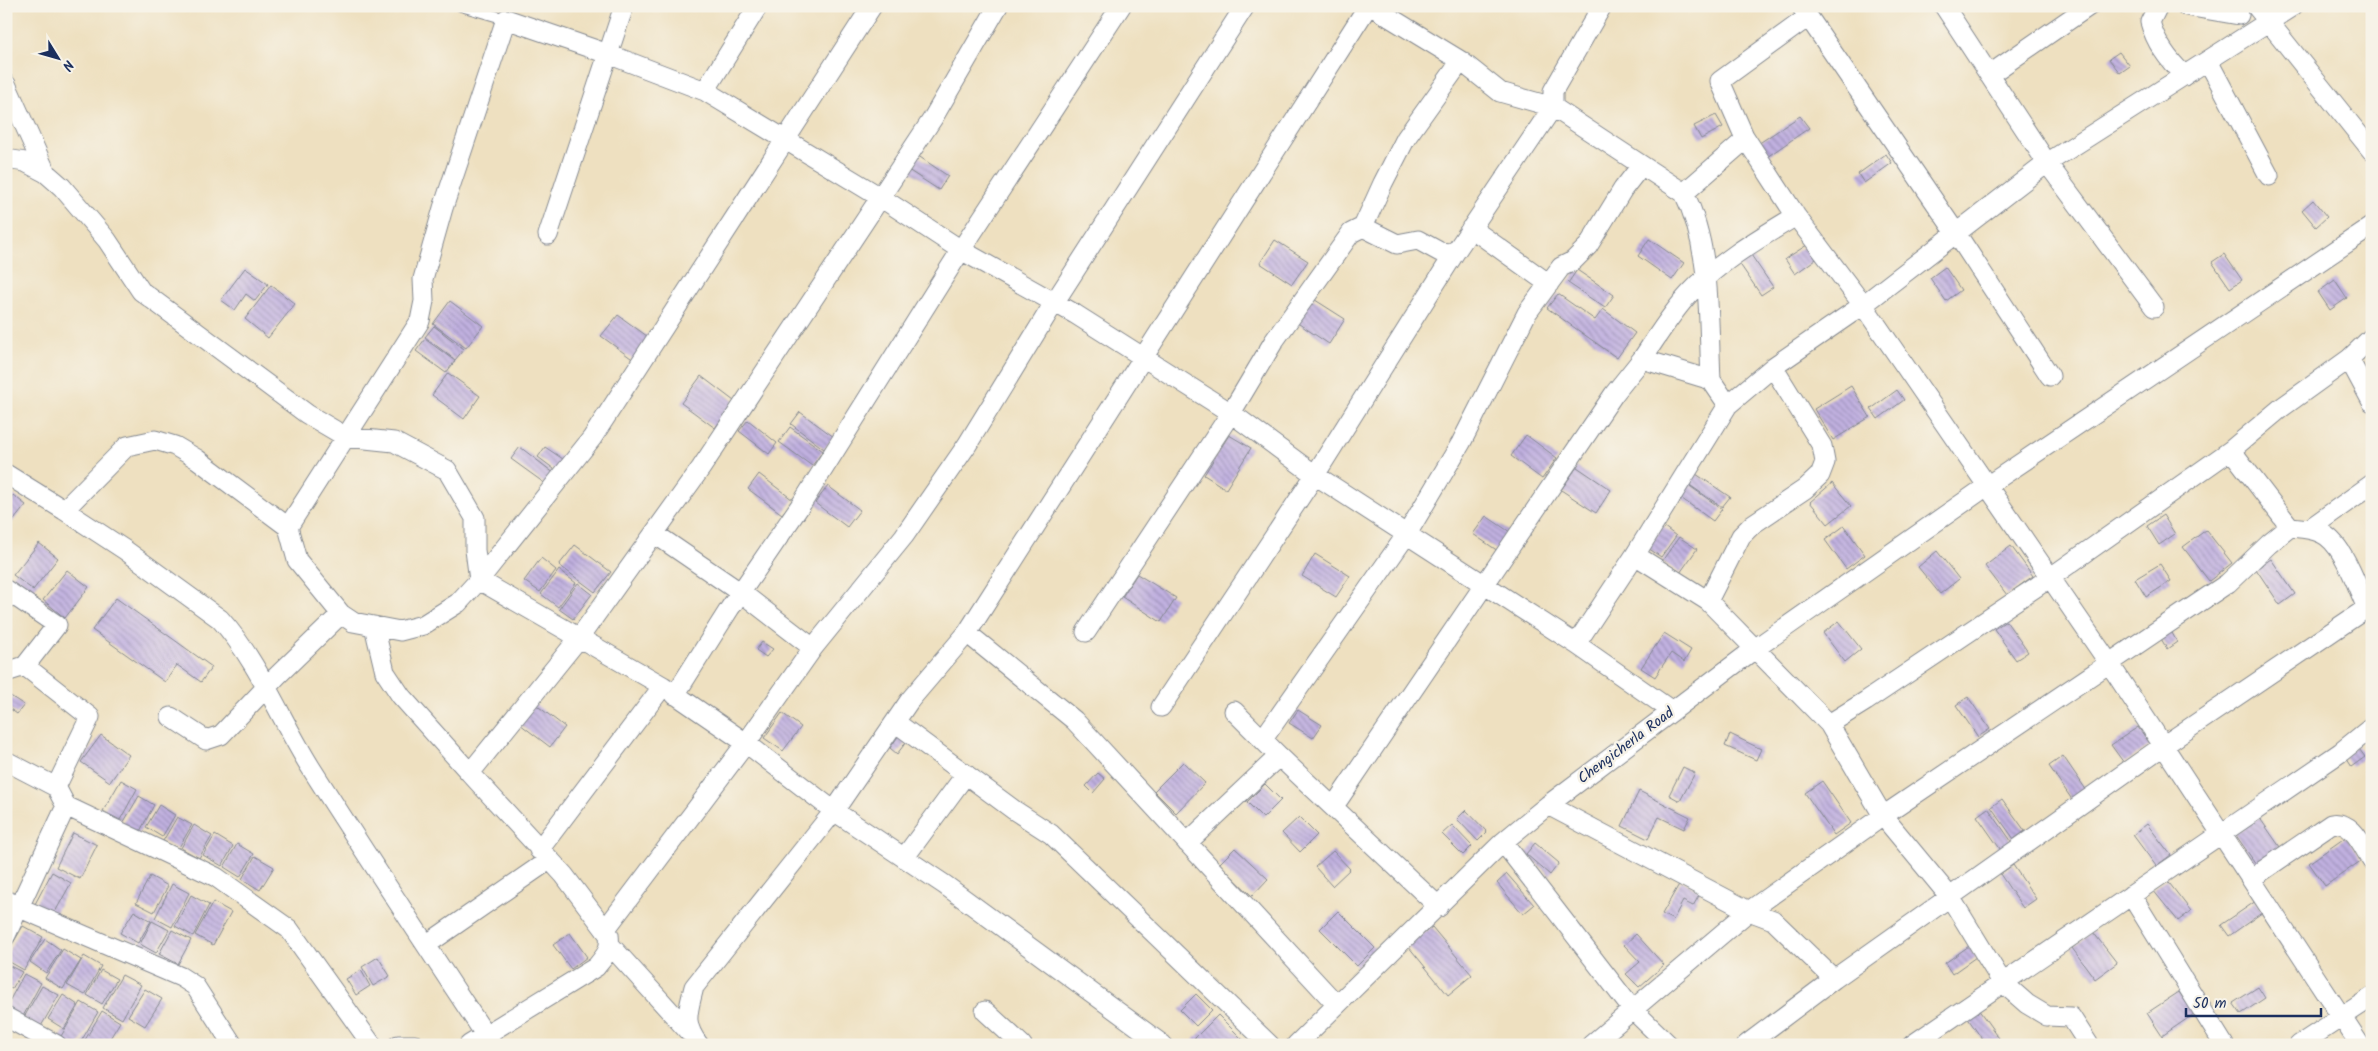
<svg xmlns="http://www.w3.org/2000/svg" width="2378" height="1051" viewBox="0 0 2378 1051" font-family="Kalam,sans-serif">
<defs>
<pattern id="building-back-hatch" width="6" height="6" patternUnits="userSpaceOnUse" patternTransform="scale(1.25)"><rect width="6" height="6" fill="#c1b1e0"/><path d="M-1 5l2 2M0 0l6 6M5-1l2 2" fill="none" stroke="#9c90b9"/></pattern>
</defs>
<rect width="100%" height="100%" fill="#f7f3e8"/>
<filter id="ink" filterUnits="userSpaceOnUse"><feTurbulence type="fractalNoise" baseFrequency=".02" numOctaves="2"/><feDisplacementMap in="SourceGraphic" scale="10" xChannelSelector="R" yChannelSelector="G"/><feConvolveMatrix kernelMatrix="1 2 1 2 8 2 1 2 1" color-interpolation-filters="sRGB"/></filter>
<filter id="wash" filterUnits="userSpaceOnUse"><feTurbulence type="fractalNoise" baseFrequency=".0096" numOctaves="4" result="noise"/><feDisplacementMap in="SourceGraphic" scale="20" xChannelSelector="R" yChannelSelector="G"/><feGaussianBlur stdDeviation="1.12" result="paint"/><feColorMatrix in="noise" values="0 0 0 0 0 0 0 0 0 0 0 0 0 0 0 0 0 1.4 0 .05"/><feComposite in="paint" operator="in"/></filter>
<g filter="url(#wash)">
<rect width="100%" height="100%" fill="#eee0c0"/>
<g id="blocks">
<path fill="url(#building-back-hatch)" d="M2119 52 2130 66 2120 73 2109 59Z
M1716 115 1723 127 1701 139 1694 126Z
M1800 116 1809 128 1767 157 1758 144Z
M911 151 948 176 939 190 902 166Z
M1886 154 1892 163 1864 183 1858 174Z
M2313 200 2327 217 2316 227 2302 210Z
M1649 239 1684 263 1672 280 1638 256Z
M1275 240 1308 261 1292 284 1260 263Z
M1807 245 1816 259 1795 274 1785 259Z
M1749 252 1773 287 1761 295 1737 260Z
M2224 254 2242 280 2230 288 2212 262Z
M1945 267 1961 290 1946 301 1930 278Z
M245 268 268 284 255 301 246 294 235 310 221 300Z
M1577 270 1614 295 1605 308 1568 283Z
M2335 280 2347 298 2330 310 2318 292Z
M271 285 295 304 268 338 245 319Z
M1558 294 1595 320 1603 309 1635 333 1617 358 1547 308Z
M1312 298 1345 319 1329 344 1296 322Z
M450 301 483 326 466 348 433 324Z
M618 315 651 339 635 361 601 336Z
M434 326 464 349 455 360 425 337Z
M425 339 455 361 446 373 416 351Z
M448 373 480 396 464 419 432 395Z
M701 376 734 401 715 428 681 403Z
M1851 386 1870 417 1833 440 1814 409Z
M1897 390 1904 400 1878 419 1871 409Z
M800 412 834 437 824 449 791 424Z
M748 420 777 443 769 454 739 431Z
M790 427 823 451 812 466 779 442Z
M1229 435 1251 448 1226 489 1204 475Z
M1526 435 1557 458 1542 479 1511 456Z
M520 447 555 474 547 485 511 459Z
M545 447 566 461 558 472 538 457Z
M1577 467 1611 490 1596 513 1561 490Z
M759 474 793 500 782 514 748 489Z
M1696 474 1730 497 1722 507 1688 484Z
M1832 483 1851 506 1828 524 1810 502Z
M1687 484 1722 509 1713 521 1678 496Z
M828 486 860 510 847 527 815 503Z
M13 495 26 505 6 530V504Z
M2163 515 2175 534 2159 545 2147 526Z
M1486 516 1510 532 1498 551 1473 534Z
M1663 526 1676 536 1661 557 1648 548Z
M1844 526 1865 555 1846 569 1825 540Z
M2206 530 2232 563 2209 581 2183 547Z
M1679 537 1697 549 1680 573 1662 561Z
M39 543 58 558 33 590 13 575Z
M575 545 611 572 595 592 559 565Z
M2011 546 2033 576 2007 595 1985 566Z
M1937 551 1959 579 1940 594 1918 567Z
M1315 554 1350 576 1336 597 1302 576Z
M541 558 556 570 540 592 524 581Z
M2271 559 2295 594 2280 605 2256 569Z
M2160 564 2171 581 2146 597 2135 579Z
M67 570 89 587 65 618 43 600Z
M559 570 576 583 558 607 541 594Z
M1137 574 1176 598 1161 622 1122 597Z
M578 583 592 594 573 619 559 609Z
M116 598 212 667 201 682 177 665 165 682 92 630Z
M1839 621 1861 649 1845 662 1823 633Z
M2006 621 2028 652 2016 660 1994 629Z
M2171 631 2177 642 2167 649 2160 637Z
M1664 633 1691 650 1684 662 1671 653 1655 677 1641 668Z
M762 642 773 649 766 657 756 650Z
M6 693 24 705 17 714 6 706Z
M1968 697 1990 729 1978 737 1956 705Z
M535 704 565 727 550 747 520 724Z
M1298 710 1322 725 1313 738 1289 723Z
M782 713 801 727 783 751 764 738Z
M2138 727 2151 745 2124 763 2111 745Z
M1730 734 1761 749 1756 760 1725 746Z
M101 735 129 755 110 782 81 762Z
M899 735 907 741 897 754 890 748Z
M2357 746 2365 757 2351 767 2344 756Z
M2063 756 2087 791 2073 801 2049 766Z
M1183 762 1205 783 1176 813 1154 791Z
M1683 767 1695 773 1680 801 1669 795Z
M1098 773 1105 779 1093 793 1086 786Z
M121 780 137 789 120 820 103 811Z
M1822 781 1851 823 1834 835 1805 793Z
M1265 784 1281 800 1263 818 1247 802Z
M1639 791 1690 817 1684 829 1659 817 1648 839 1622 826Z
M139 796 154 805 138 835 122 825Z
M2002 799 2025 831 2014 839 1991 807Z
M159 805 175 815 162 837 146 827Z
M1988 808 2014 845 2003 853 1977 816Z
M1466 810 1487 832 1478 841 1457 819Z
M177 817 192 825 178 849 163 841Z
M1299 817 1317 835 1300 852 1282 833Z
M2259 817 2280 847 2256 864 2235 834Z
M2147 824 2171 855 2156 866 2133 835Z
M194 825 212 836 199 858 181 848Z
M1452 825 1472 846 1463 855 1442 834Z
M73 833 97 845 80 879 56 867Z
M215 835 233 846 222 866 203 855Z
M2346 837 2362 860 2325 886 2309 863Z
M1535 843 1559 863 1550 875 1526 854Z
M237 844 254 854 240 877 224 867Z
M1235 848 1268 879 1252 896 1219 864Z
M1333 851 1350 869 1332 886 1315 867Z
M255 856 274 867 260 890 242 879Z
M2013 865 2036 899 2023 908 2000 874Z
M52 872 71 883 54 914 35 904Z
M1507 874 1534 905 1523 914 1497 883Z
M150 876 168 886 154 912 136 903Z
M2166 879 2191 911 2178 921 2153 890Z
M1681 881 1701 892 1693 906 1683 901 1673 920 1662 914Z
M172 884 189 893 172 927 155 918Z
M191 895 209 905 193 936 175 926Z
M2256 901 2263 912 2229 936 2221 925Z
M213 902 231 912 213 945 195 935Z
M134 911 151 921 138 943 120 933Z
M1338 911 1375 948 1357 966 1320 929Z
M152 921 169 930 156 953 140 944Z
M23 926 43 937 24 970 6 960V955Z
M1432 927 1472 975 1448 995 1408 946Z
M172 930 191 940 178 964 159 954Z
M2093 932 2117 963 2095 979 2072 948Z
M570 933 587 957 571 969 553 945Z
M1636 934 1664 965 1639 987 1626 974 1640 962 1624 945Z
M45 939 61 950 46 973 30 962Z
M1969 946 1976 957 1952 974 1945 963Z
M63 949 81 960 63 989 45 978Z
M84 956 101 966 85 995 67 985Z
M378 957 390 976 373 986 362 967Z
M6 964 22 972 12 989 6 986Z
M101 970 117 979 102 1004 87 995Z
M361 970 370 986 356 995 346 979Z
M24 974 41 983 21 1020 6 1013V1007Z
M122 975 141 985 122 1019 103 1008Z
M42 986 59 995 40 1028 23 1019Z
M2258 987 2265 998 2241 1014 2233 1003Z
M145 989 162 999 145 1026 128 1016Z
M2179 992 2194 1014 2162 1036 2147 1013Z
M1196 994 1212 1010 1196 1026 1180 1010Z
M63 995 78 1005 64 1029 48 1019Z
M81 1002 98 1012 79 1045H71L60 1038Z
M1978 1009 2001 1041 1996 1045H1986L1967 1017Z
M102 1011 120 1022 106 1045H82Z
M1218 1015 1248 1045H1198L1193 1040Z"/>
</g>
</g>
<g filter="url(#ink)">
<use href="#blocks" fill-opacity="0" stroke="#84888f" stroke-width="1"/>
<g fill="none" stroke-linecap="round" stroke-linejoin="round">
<g stroke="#84888f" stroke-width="12">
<path id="lane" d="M461 6 506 19"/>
</g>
<g stroke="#84888f" stroke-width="21">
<path id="street" d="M1371 6 1461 61 1500 92 1553 107 1684 193C1712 249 1708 319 1711 380
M1801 6 1956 233 2050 376
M1944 6 2047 163 2154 307
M2158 6 2150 22C2156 44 2169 61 2185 76
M2186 6 2239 15
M2256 6 2372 151
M1808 17 1720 81 1744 136 1796 216 1863 305 2109 663 2360 1045
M2208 61 2269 176
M1989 75 2089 6
M6 84 46 173
M705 91 758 6
M6 159 25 162 46 173 62 187 107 240 141 291 307 414 346 437 394 442 447 470 475 518V550L479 580
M1684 193 1746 139
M1363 227 1383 183 1406 138 1461 61
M1471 228 1549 284
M548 235 624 6
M2349 359 2372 402
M1728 405 1711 380 1642 359C1657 337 1671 313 1690 293 1720 261 1758 239 1796 216
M6 474 64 510 127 446 155 440 175 446 197 459 288 527 297 560 341 614 353 622 400 631 423 625 458 603 479 580 663 686 746 743 834 811 945 885 1163 1045
M64 510 125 550 220 619C259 662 280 719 311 768 370 861 431 953 492 1045
M288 527 420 321 424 301 423 279 443 208 506 19 608 54 705 91 880 197 961 250 1075 314 1231 413 1315 475 1576 644 1672 711
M2309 529 2372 484
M655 534 747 597 813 648
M1635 555 1708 601 1829 724 1866 701 2051 577 2231 450 2281 408 2349 359 2372 337
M479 580 592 438 872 6
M6 590 57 625 25 666 6 672
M1708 601 1741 536 1753 524 1805 489 1820 475 1825 462 1822 446 1773 367
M374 626 385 672 401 696 470 773
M1086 632 1231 413 1274 341 1351 233 1363 227 1397 244 1418 240 1440 252 1449 253 1456 251
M967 633 1074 720 1337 1005
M1576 644 1635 555 1728 405 1773 367 1863 305 2047 163 2293 6
M25 666 90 717 56 787
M675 695 730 608 802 503 961 250 1121 6
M1161 707 1315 475 1456 251 1553 107V91L1602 6
M1234 711 1279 756 1439 907
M171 717 206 740 221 735 277 676 341 614
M895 722 1014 810 1051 834 1270 1045
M1263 739 1407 534 1461 443 1527 313 1561 267 1573 261 1588 246 1623 189 1641 166
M6 761 56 787 66 806 216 877 289 929 372 1045
M1548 805 1749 911 1773 920 1834 979
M1334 806 1614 394 1642 359
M1503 842 1632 1009 1669 1045
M1187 843 1279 756
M539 850 663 686
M904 858 966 774
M2252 878 2331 824C2353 820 2362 846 2372 861
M2131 895 2224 1045
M6 900 20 908 181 977 195 986 233 1045
M605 930 746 743 813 648 904 536 967 445 1054 303 1245 6
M6 935 66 806
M426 945 549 860
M610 945 689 1032
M985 1011 1022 1045
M6 1017 57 1045
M398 1045H415
M469 1045 596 967C605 956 611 950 609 935L564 875 470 773 579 638 701 468 933 118 998 6
M699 1045C682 1023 688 1012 694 987L834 811 910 700 967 633 1368 6
M1296 1045 1503 842 1548 805 1756 648 1987 486 2372 226
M1591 1045 1749 911 1883 816 1829 724
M1746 1045 1834 979 2163 746 2367 608C2357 587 2343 542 2321 533 2311 528 2300 528 2290 527
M1912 1045 2341 752 2372 727
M2089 1045 2071 1017 2047 1016 2027 1004 2002 982 1950 897 1883 816 2228 583 2269 544 2290 527 2231 450
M2299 1045 2372 997"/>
</g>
<use href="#lane" stroke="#fff" stroke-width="10"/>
<use href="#street" stroke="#fff" stroke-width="19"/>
</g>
</g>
<g text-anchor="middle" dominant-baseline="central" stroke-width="5" stroke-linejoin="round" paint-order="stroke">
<g font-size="15" fill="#1b2f5e" stroke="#f7f3e8">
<text transform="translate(1626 746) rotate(-37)">Chengicherla Road</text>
</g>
</g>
<rect width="2378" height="1051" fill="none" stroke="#f7f3e8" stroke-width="25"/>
<g transform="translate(58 58) rotate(127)" stroke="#f7f3e8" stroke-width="4" paint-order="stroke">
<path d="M0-4L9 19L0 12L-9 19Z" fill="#1b2f5e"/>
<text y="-8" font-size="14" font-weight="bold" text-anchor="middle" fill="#1b2f5e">N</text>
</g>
<path d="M2186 1008v8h135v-8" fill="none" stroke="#1b2f5e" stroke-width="2.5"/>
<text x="2193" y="1008" font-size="15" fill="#1b2f5e" stroke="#f7f3e8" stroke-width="4" paint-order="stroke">50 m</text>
</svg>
